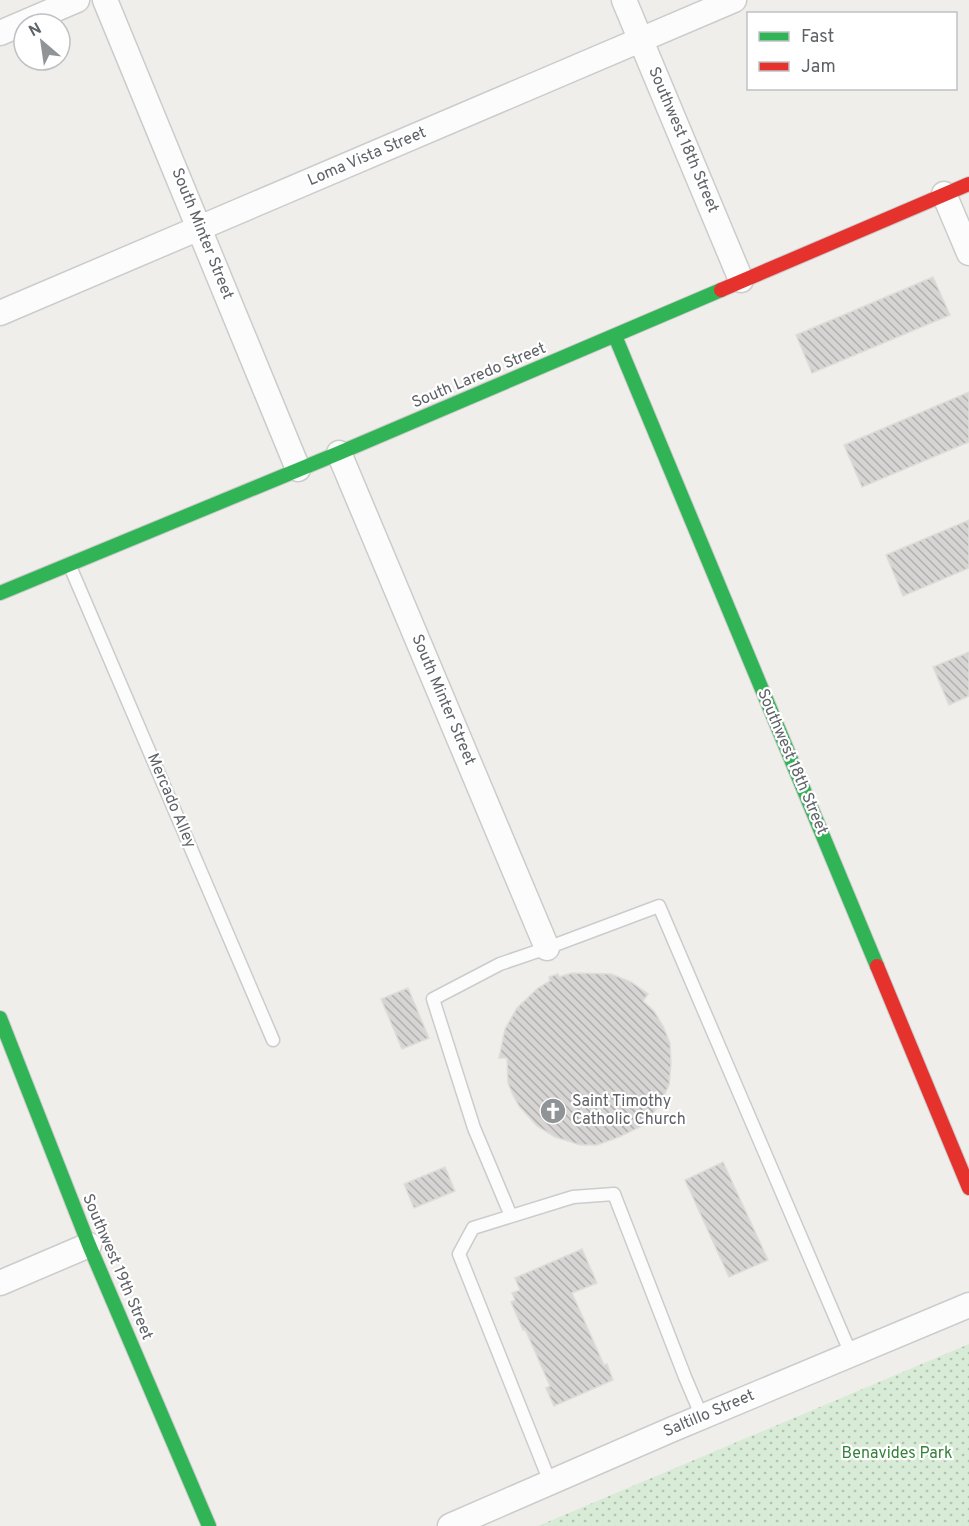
<svg xmlns="http://www.w3.org/2000/svg" width="969" height="1526" viewBox="0 0 969 1526" font-family="Overpass,sans-serif">
<defs>
<pattern id="park-dots" width="8" height="8" patternUnits="userSpaceOnUse" patternTransform="scale(1.5)"><rect width="8" height="8" fill="#d8ebd6"/><path d="M2 2h.1M6 6h.1" fill="none" stroke="#b2c2b1" stroke-width="1.8" stroke-linecap="round"/></pattern>
<pattern id="building-back-hatch" width="6" height="6" patternUnits="userSpaceOnUse" patternTransform="scale(1.5)"><rect width="6" height="6" fill="#d6d5d3"/><path d="M-1 5l2 2M0 0l6 6M5-1l2 2" fill="none" stroke="#b1b0af"/></pattern>
</defs>
<rect width="100%" height="100%" fill="#efeeea"/>
<path fill="url(#park-dots)" d="M969 1344V1526H538Z"/>
<path fill="url(#building-back-hatch)" stroke="#deddd9" stroke-width="1.5" d="M933 277 950 315 812 373 796 335Z
M969 392V442L862 487 844 445Z
M969 520V568L903 596 886 555Z
M969 652V696L949 705 933 667Z
M572 973 611 974 631 982 648 994 643 1001 654 1011 663 1026 670 1043 671 1064 669 1085 659 1106 642 1126 619 1137 597 1145H580L568 1141 555 1137 537 1126 519 1106 513 1095 508 1083 507 1058H499L505 1029 517 1008 538 988 550 981 549 977 558 974 559 977Z
M408 988 429 1038 402 1049 381 999Z
M723 1162 768 1260 729 1277 685 1180Z
M445 1167 455 1191 414 1208 404 1184Z
M582 1249 597 1283 572 1293 604 1365 607 1364 613 1380 554 1406 546 1388 550 1386 525 1329 523 1330 511 1302 515 1300 512 1293 520 1290 515 1278Z"/>
<g fill="none" stroke-linecap="round" stroke-linejoin="round">
<g stroke="#cbcccc" stroke-width="15">
<path id="lane" d="M69 564 273 1040
M511 1216 474 1128 433 999 500 964 547 948 659 906 851 1354
M550 1482 459 1254 473 1228 573 1197 614 1194 685 1377 702 1417"/>
</g>
<g stroke="#cbcccc" stroke-width="27">
<path id="street" d="M105 0 298 469
M624 0 741 280
M0 33 77 0
M944 194 969 253
M0 313 734 0
M339 453 547 948
M0 1283 89 1245
M450 1526 673 1429 969 1305"/>
</g>
<g stroke="#cacacb" stroke-width="16">
<path id="fast" d="M615 336 877 966
M0 593 339 453 721 290
M0 1018 89 1245 209 1526"/>
</g>
<g stroke="#cacacb" stroke-width="16">
<path id="jam" d="M721 290 969 184
M877 966 969 1188"/>
</g>
<use href="#lane" stroke="#fdfcfc" stroke-width="12"/>
<use href="#street" stroke="#fdfcfc" stroke-width="24"/>
<use href="#fast" stroke="#30b455" stroke-width="14"/>
<use href="#jam" stroke="#e5322d" stroke-width="14"/>
</g>
<defs>
<g id="church-disc" transform="scale(1.35)"><circle r="9.5" fill="#919496" stroke="#fff"/><path d="M-1.2-6h2.4v3.5h3.3v2.4h-3.3V6h-2.4V-.1h-3.3v-2.4h3.3Z" fill="#fff"/></g>
</defs>
<g fill-rule="evenodd">
<use href="#church-disc" x="553" y="1111"/>
</g>
<g text-anchor="middle" dominant-baseline="central" stroke-width="4.5" stroke-linejoin="round" paint-order="stroke">
<g font-size="16" fill="#5f6368" stroke="#fff">
<text transform="translate(683 140) rotate(67)">Southwest 18th Street</text>
<text transform="translate(367 157) rotate(-23)">Loma Vista Street</text>
<text transform="translate(202 234) rotate(68)">South Minter Street</text>
<text transform="translate(479 376) rotate(-23)">South Laredo Street</text>
<text transform="translate(443 700) rotate(67)">South Minter Street</text>
<text transform="translate(792 762) rotate(67)">Southwest 18th Street</text>
<text transform="translate(171 801) rotate(67)">Mercado Alley</text>
<text transform="translate(117 1267) rotate(67)">Southwest 19th Street</text>
<text transform="translate(709 1414) rotate(-23)">Saltillo Street</text>
</g>
<g font-size="16" fill="#5f6368" stroke="#fff" text-anchor="start">
<text x="572" y="1102">Saint Timothy<tspan x="572" dy="18">Catholic Church</tspan></text>
</g>
<g font-size="16" fill="#348238" stroke="#fff">
<text x="897" y="1454">Benavides Park</text>
</g>
</g>
<rect x="747" y="12" width="210" height="78" fill="#ffffff" stroke="#bfc1c3" stroke-width="1.5"/>
<rect x="759" y="32" width="30" height="9" fill="#30b455" stroke="#bfc1c3" stroke-width="1.5"/>
<text x="801" y="42" font-size="18" fill="#5f6368">Fast</text>
<rect x="759" y="62" width="30" height="9" fill="#e5322d" stroke="#bfc1c3" stroke-width="1.5"/>
<text x="801" y="72" font-size="18" fill="#5f6368">Jam</text>
<g transform="translate(42 42) rotate(331)"><circle r="28" fill="#ffffff" stroke="#bfc1c3" stroke-width="1.5"/>
<path d="M0-4.5L10 22L0 15L-10 22Z" fill="#919496"/>
<text y="-9" font-size="16" font-weight="bold" text-anchor="middle" fill="#5f6368">N</text>
</g>
</svg>
